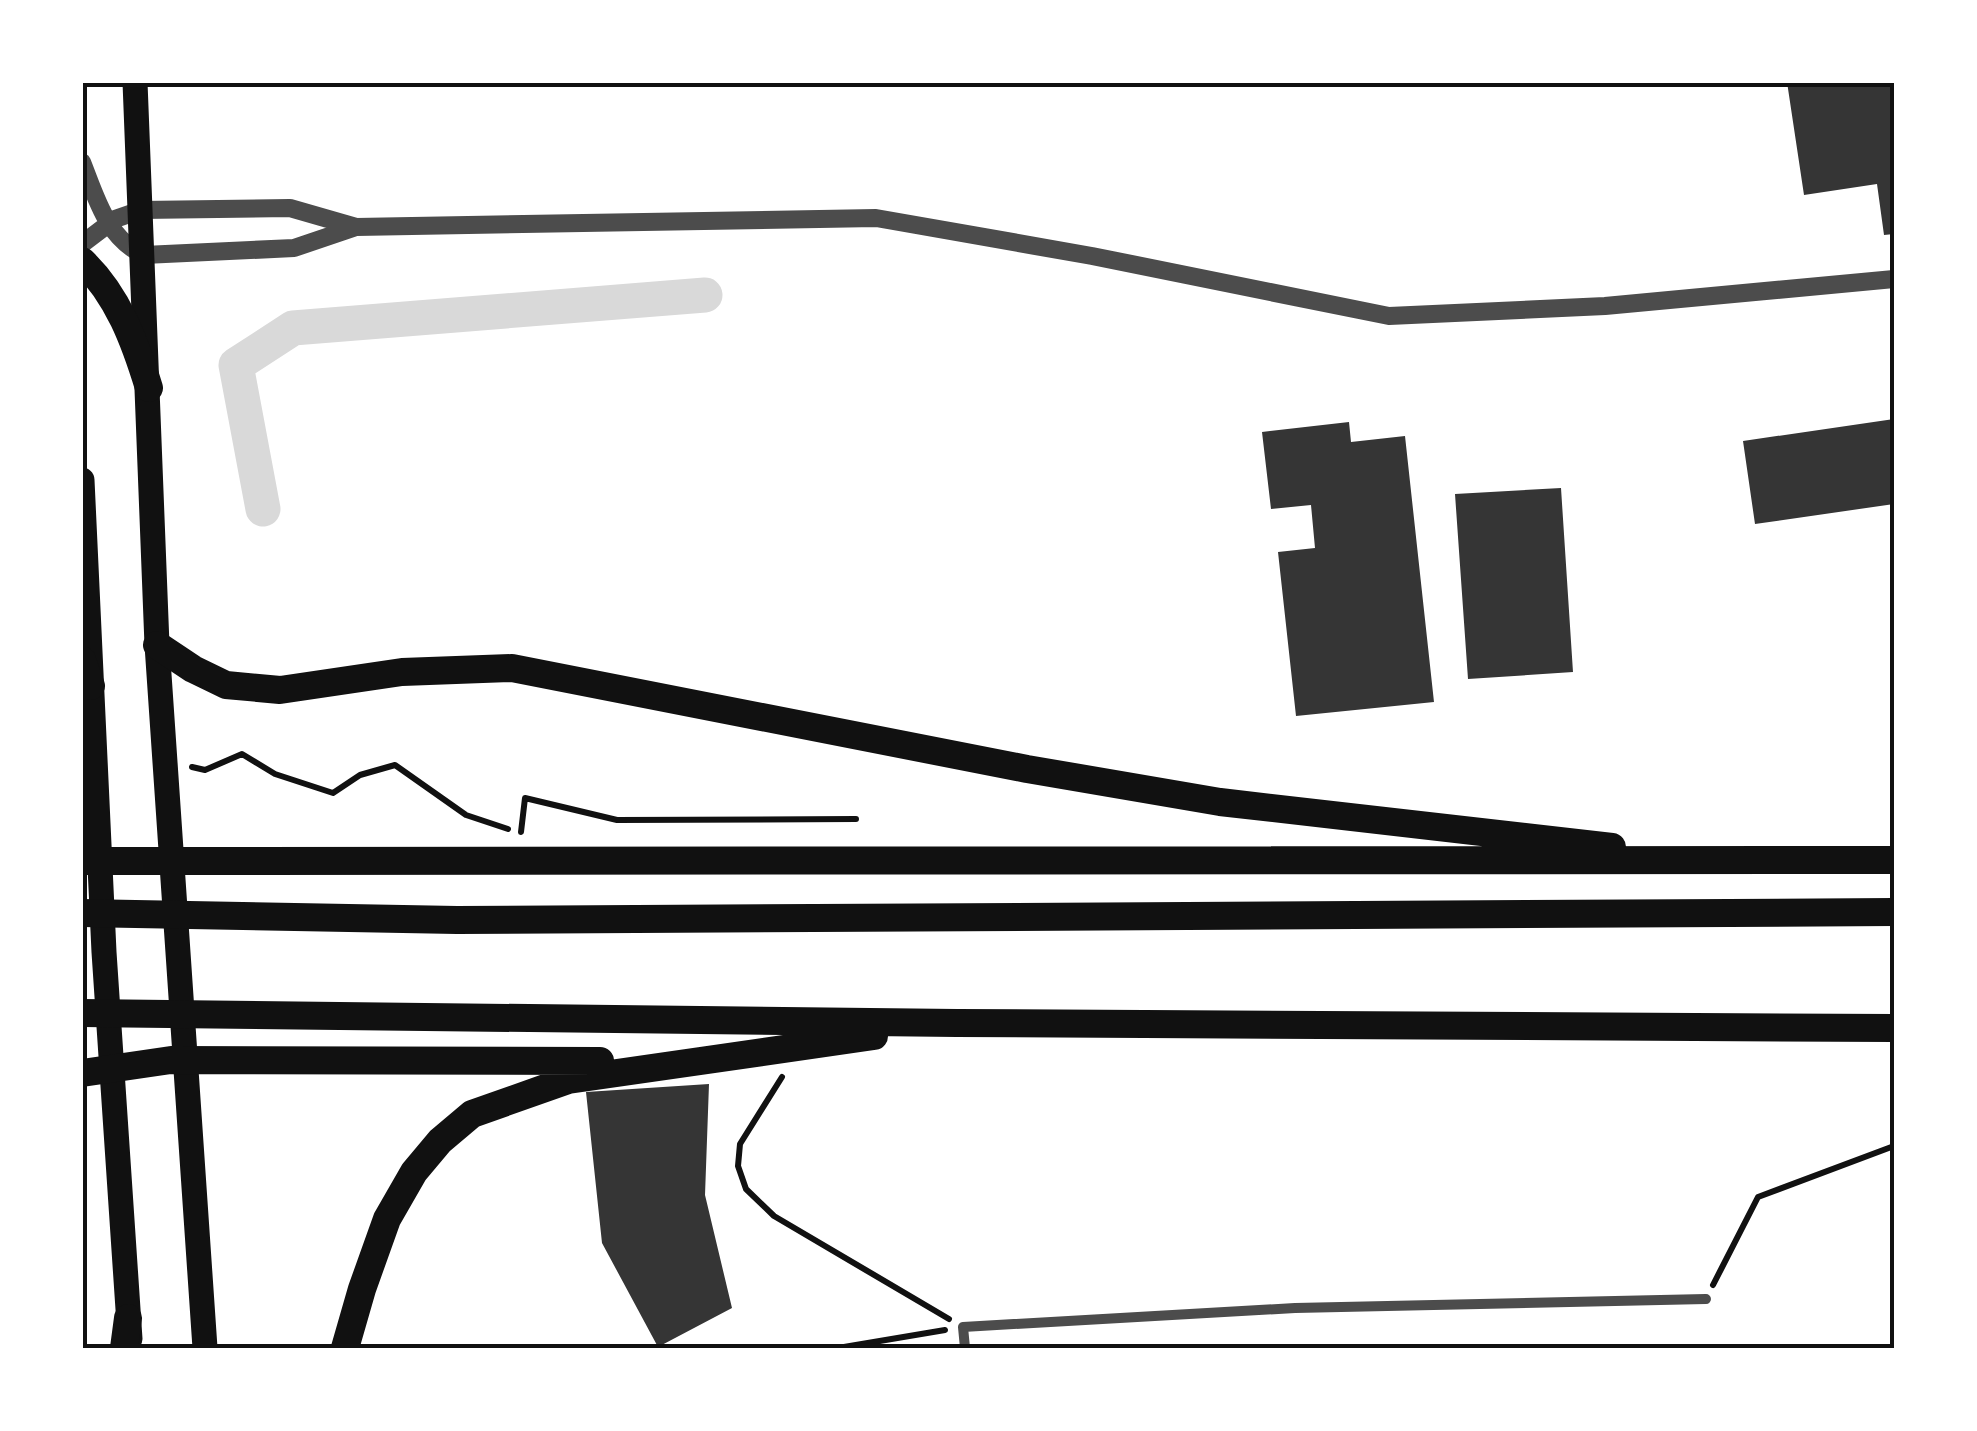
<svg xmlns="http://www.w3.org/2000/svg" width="1977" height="1431" viewBox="0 0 1977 1431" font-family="Jost,sans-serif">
<rect width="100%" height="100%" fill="#fff"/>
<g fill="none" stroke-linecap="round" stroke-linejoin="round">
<path stroke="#d9d9d9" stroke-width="35" d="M263 509 236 365 293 328 705 295"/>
</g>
<path fill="#353535" d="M1787 82H1894V234L1884 235 1877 184 1804 195Z
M1894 419V504L1755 524 1743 441Z
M1349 422 1351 442 1405 436 1434 702 1296 716 1278 552 1315 548 1311 505 1271 509 1262 432Z
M1561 488 1573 672 1468 679 1455 494Z
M709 1084 705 1195 732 1308 658 1347 602 1243 586 1092Z"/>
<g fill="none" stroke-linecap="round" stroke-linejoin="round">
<path stroke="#111" stroke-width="6" d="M192 767 205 770 242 754 275 774 333 793 360 775 395 765 466 815 508 829
M521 832 525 798 617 820 856 819
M782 1077 740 1144 738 1166 746 1189 774 1216 949 1319
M1713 1285 1758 1197 1894 1146
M838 1348 945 1330"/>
<path stroke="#4c4c4c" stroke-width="10" d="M965 1348 963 1327 1295 1308 1706 1299"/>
<path stroke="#4c4c4c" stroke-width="18" d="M82 162C96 197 107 239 144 255L294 248 356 227
M82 244 115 219 141 210 290 208 356 227 876 218 1092 256 1389 316 1605 306 1894 279"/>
<path stroke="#111" stroke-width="25" d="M135 82 157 645 205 1348
M82 480 104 952 130 1339"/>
<path stroke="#111" stroke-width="28" d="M82 261C118 295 135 342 149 388
M157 645 193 669 226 685 280 690 402 672 512 668 1027 769 1220 802 1612 847
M82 660 91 686
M82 861 1894 860
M82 913 457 920 1894 912
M82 1013 957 1023 1894 1028
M82 1073 171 1060 600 1061
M124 1348 128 1318
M345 1348 362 1289 387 1219 414 1172 440 1141 472 1114 568 1080 874 1036"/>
</g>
<rect width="1977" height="1431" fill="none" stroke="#ffffff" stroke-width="170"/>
<rect x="85" y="85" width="1807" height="1261" fill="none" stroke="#111" stroke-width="4"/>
</svg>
